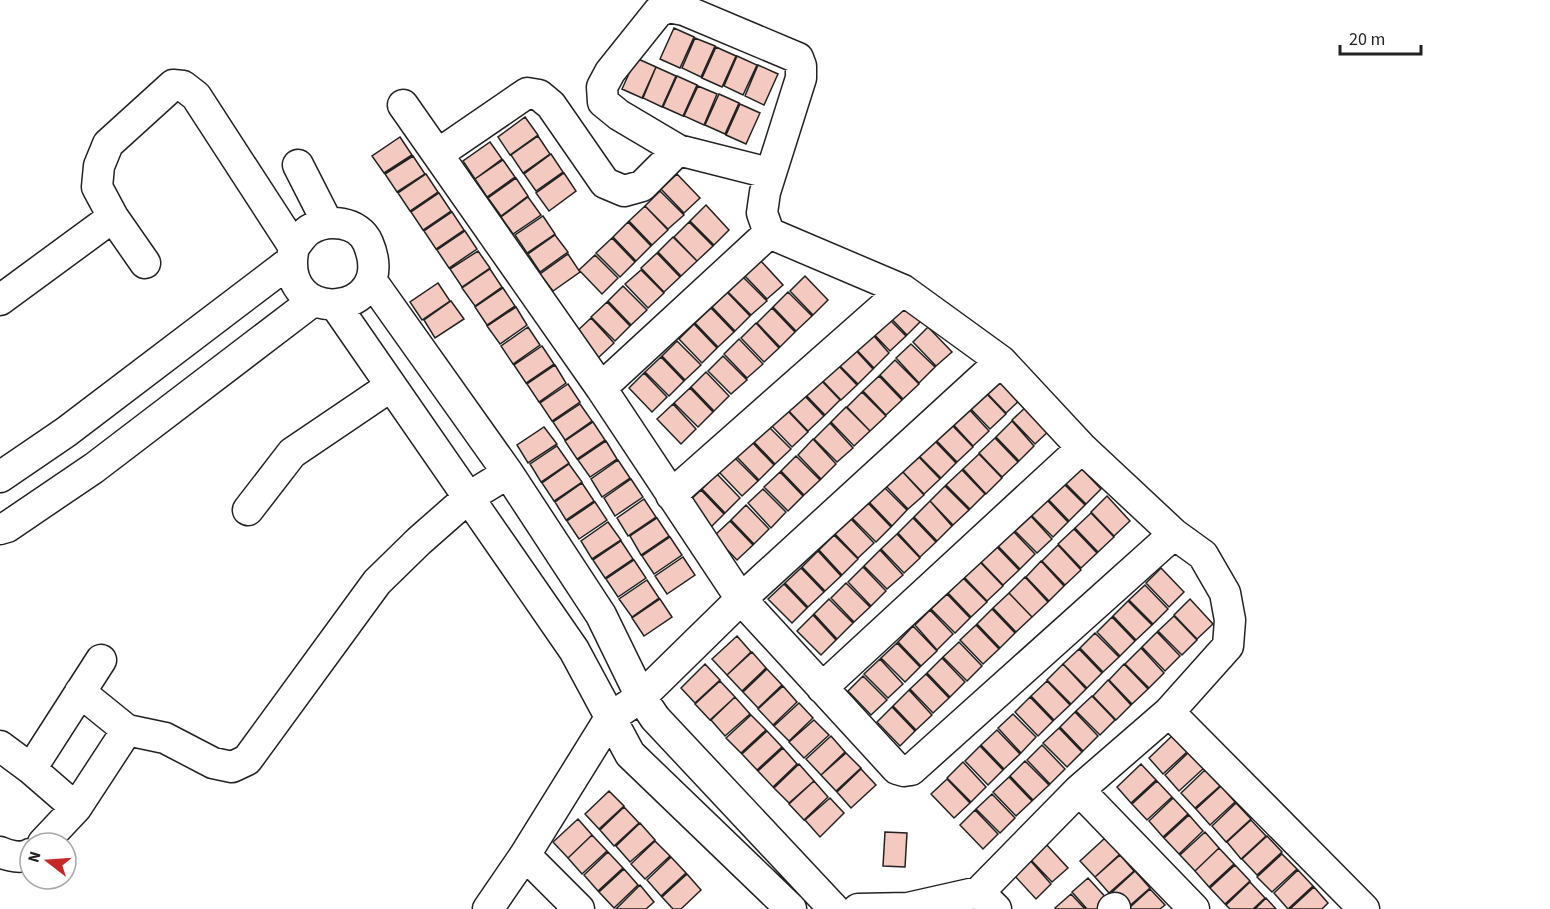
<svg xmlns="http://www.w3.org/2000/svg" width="1550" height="909" viewBox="0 0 1550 909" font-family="'Source Sans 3',sans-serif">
<rect width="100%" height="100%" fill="#fff"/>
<path fill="#f3c9c0" stroke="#222" stroke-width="1.5" d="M674 28 694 37 680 68 660 59Z
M695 38 715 46 701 77 682 68Z
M716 47 736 56 722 87 702 78Z
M737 56 757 65 743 95 724 86Z
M636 58 656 67 642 98 622 89Z
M758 65 778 74 764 105 745 96Z
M656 67 676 76 662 107 643 98Z
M677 76 697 85 683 116 663 107Z
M698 86 717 94 704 125 684 116Z
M719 94 739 103 725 134 705 125Z
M740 104 760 113 746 144 726 135Z
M525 117 538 135 510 155 498 137Z
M538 136 550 154 523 173 511 155Z
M400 137 412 155 384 173 372 156Z
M490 142 502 159 475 179 463 161Z
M551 154 563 172 536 191 524 174Z
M413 156 425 174 397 192 385 174Z
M503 160 515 177 487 197 475 179Z
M564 173 576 191 549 211 536 193Z
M426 174 438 192 410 211 398 193Z
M677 174 700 198 684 213 661 189Z
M516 178 528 196 501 216 488 198Z
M660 191 684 215 668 229 645 206Z
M439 193 451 211 423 230 411 212Z
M528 197 541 215 513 234 501 217Z
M706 205 729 230 714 245 690 221Z
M645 206 668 230 652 245 629 221Z
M452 212 464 230 436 249 424 231Z
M543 216 555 234 527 253 515 235Z
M628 222 651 246 636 261 613 237Z
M689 222 713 246 697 261 674 237Z
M465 231 477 249 449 268 437 250Z
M555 235 568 252 540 272 528 254Z
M673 237 697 261 681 276 658 252Z
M612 238 635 262 620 277 596 253Z
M478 251 490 268 462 287 450 269Z
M657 253 680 277 664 292 641 268Z
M568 254 580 272 553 291 540 274Z
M595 255 618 278 602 294 579 270Z
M760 260 783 285 767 299 744 275Z
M490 269 502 287 475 306 462 288Z
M641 270 664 293 648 308 625 284Z
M805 276 828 300 813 315 790 291Z
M743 277 767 301 751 315 728 292Z
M438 283 450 301 422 320 410 302Z
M623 286 647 310 631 325 608 301Z
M503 288 515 306 487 325 475 307Z
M727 292 750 316 735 331 712 307Z
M788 292 812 316 796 331 773 307Z
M899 296 922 320 907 335 884 311Z
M451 301 464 319 435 338 424 320Z
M607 302 630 326 615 341 591 317Z
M516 307 527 325 500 344 487 326Z
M711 308 734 332 718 347 695 323Z
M772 308 795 332 780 347 757 323Z
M882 312 906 336 890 351 867 327Z
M591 318 614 343 598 358 575 333Z
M756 323 779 348 764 362 741 338Z
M694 324 717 348 702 363 679 339Z
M528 327 540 345 513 364 501 346Z
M928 327 952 352 936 366 913 342Z
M867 328 889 353 874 368 851 344Z
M739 339 763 364 747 378 724 354Z
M677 341 701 365 685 380 662 356Z
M850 344 873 369 858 384 834 360Z
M911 344 935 367 919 383 896 358Z
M542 346 554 364 526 383 514 365Z
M723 356 747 380 731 394 708 371Z
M661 357 684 381 669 396 645 372Z
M833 360 857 385 841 400 818 376Z
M895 360 919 384 903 399 880 375Z
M555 365 566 383 539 402 527 384Z
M706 372 729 396 714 411 691 387Z
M644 373 667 397 652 412 629 388Z
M998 374 1022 398 1006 413 983 389Z
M817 376 840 400 825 415 802 391Z
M879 376 902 400 886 415 863 391Z
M568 384 580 402 552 421 540 403Z
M690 388 713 412 698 427 674 403Z
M983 390 1006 414 990 429 967 405Z
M801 392 824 416 808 431 785 407Z
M862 392 886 416 870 431 847 407Z
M580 404 592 421 565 440 553 422Z
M673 404 696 429 681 444 657 419Z
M1028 405 1051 429 1035 444 1012 420Z
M966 406 989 431 973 446 950 421Z
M846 407 870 431 854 446 831 422Z
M785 408 808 432 792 447 769 423Z
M1012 421 1034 446 1019 461 996 437Z
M593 422 605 440 577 459 565 441Z
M830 423 853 448 837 462 814 439Z
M950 423 973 447 957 462 934 438Z
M767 425 791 449 775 464 752 440Z
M544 427 557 444 528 463 517 445Z
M995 438 1018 462 1002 477 979 453Z
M813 439 836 464 821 479 798 455Z
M933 439 956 463 941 478 917 454Z
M606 441 617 459 590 477 578 460Z
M751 441 774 465 759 480 736 456Z
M557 446 569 463 541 482 530 464Z
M979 454 1002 478 986 494 963 469Z
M917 455 940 479 924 494 901 470Z
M796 456 820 480 804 495 781 471Z
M734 457 758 481 742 496 719 472Z
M618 460 630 478 602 497 591 479Z
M569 464 582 482 554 501 542 483Z
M1078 465 1101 489 1086 504 1062 480Z
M901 470 924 495 908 509 885 485Z
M962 470 985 494 970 509 946 485Z
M780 472 803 496 788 511 764 487Z
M717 474 740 498 725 513 702 489Z
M631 479 643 497 615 516 604 498Z
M1062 482 1085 505 1069 521 1046 497Z
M582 483 594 501 566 520 555 502Z
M945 486 969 510 953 525 930 501Z
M884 487 907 510 892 526 869 502Z
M763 489 786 512 771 528 748 503Z
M701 490 724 514 709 529 685 505Z
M1107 496 1130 521 1114 536 1091 512Z
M1045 498 1068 522 1053 537 1029 513Z
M644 499 656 517 628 536 617 518Z
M930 501 952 526 937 541 914 517Z
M595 502 607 520 579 539 567 521Z
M868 503 891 527 876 542 852 518Z
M746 505 769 529 754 544 731 520Z
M1091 513 1114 537 1098 552 1075 528Z
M1029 514 1052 539 1037 553 1013 529Z
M657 518 669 536 641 555 630 536Z
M913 518 936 542 920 557 898 533Z
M851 519 874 543 858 558 835 534Z
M730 521 753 545 737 560 714 536Z
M608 522 621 540 592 559 581 541Z
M1074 529 1097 553 1081 568 1058 544Z
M1012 530 1035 554 1020 569 997 545Z
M897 534 920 558 904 573 881 549Z
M834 535 858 559 842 575 819 550Z
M670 537 682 555 654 574 642 556Z
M621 541 633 559 605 578 593 560Z
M1058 545 1081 570 1065 585 1042 561Z
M996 546 1019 570 1003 585 980 561Z
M880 550 903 575 887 589 864 566Z
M818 551 841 576 825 591 802 567Z
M683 557 695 575 667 594 655 576Z
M634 560 646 578 618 597 606 579Z
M1041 561 1064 586 1049 601 1026 577Z
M980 562 1003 586 987 601 964 577Z
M863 567 886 591 871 606 848 582Z
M801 568 824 592 808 607 785 583Z
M1161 568 1184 592 1169 607 1146 583Z
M1025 577 1048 602 1032 617 1009 593Z
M963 578 987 602 971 617 948 593Z
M647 580 659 598 632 617 619 599Z
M846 583 870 607 854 622 831 598Z
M784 584 807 608 792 623 768 599Z
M1145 585 1168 609 1153 624 1129 600Z
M1009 593 1032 617 1016 632 993 608Z
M947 594 970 618 955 633 931 609Z
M660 599 672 617 644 636 632 618Z
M829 599 853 623 837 639 814 614Z
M1190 599 1213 624 1197 639 1174 615Z
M1128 601 1152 625 1136 640 1113 616Z
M992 609 1015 633 1000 648 977 624Z
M930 610 953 634 937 650 915 625Z
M813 615 836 640 821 655 797 631Z
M1174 616 1197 640 1182 655 1158 631Z
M1112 617 1135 641 1120 656 1097 632Z
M976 625 999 649 983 664 960 640Z
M913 626 937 651 921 666 898 642Z
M1157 632 1180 656 1165 671 1142 647Z
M1095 633 1119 657 1103 672 1080 648Z
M737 636 751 652 727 675 712 659Z
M959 642 982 666 967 681 943 657Z
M897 643 920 667 905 682 881 658Z
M1141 648 1164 673 1149 688 1125 664Z
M1079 649 1102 673 1087 688 1063 664Z
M752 652 766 668 742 691 727 675Z
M942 658 965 682 950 697 927 673Z
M880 659 903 684 888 698 864 674Z
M705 664 720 680 695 703 681 688Z
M1063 664 1086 689 1071 704 1047 680Z
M1124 664 1148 689 1132 704 1109 680Z
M767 669 782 685 758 708 743 692Z
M926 674 949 698 933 713 910 689Z
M863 676 887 700 871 715 848 691Z
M1108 680 1131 705 1116 720 1093 696Z
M720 681 735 697 710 720 695 704Z
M1047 681 1070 705 1054 720 1031 696Z
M783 686 797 702 773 725 758 709Z
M909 690 932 715 916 730 893 706Z
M1092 696 1115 720 1100 735 1076 711Z
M735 697 750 714 725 736 711 720Z
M1030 697 1053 721 1038 736 1015 712Z
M799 703 813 718 789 741 774 726Z
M892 707 915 731 900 746 877 722Z
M1075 712 1098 736 1083 751 1060 727Z
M1013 714 1036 737 1021 753 998 728Z
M751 715 766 730 741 753 726 738Z
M814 720 829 735 804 758 789 742Z
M1059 728 1082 752 1067 767 1043 743Z
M997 730 1020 754 1004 769 981 745Z
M767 731 782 747 757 770 742 754Z
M1173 735 1188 751 1163 774 1149 758Z
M831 736 845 752 821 775 806 759Z
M1042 745 1065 769 1050 784 1027 760Z
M980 746 1003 770 988 785 965 761Z
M783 748 797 764 773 787 758 771Z
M1189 752 1204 768 1179 791 1165 775Z
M846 753 861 768 836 791 821 775Z
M1025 761 1049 785 1033 800 1010 776Z
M963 762 986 787 971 802 947 778Z
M799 764 814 781 789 803 774 788Z
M1141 764 1156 780 1131 803 1117 787Z
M861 769 876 785 851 808 837 792Z
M1205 770 1220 786 1195 808 1181 793Z
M1009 777 1032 801 1016 816 993 792Z
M947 779 970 803 954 818 931 794Z
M814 781 828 797 804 820 789 804Z
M1157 781 1172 797 1147 820 1132 804Z
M1221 786 1235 802 1210 825 1196 809Z
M609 791 624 806 599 829 585 814Z
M992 794 1015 818 1000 833 976 809Z
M830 798 844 813 820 837 805 820Z
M1173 798 1188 814 1163 837 1149 821Z
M1236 803 1251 819 1226 842 1212 826Z
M624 807 639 823 614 846 600 830Z
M975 810 998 834 983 849 960 825Z
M1189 815 1203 831 1179 854 1164 838Z
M578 819 592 835 568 858 553 842Z
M1251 820 1266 836 1241 859 1227 842Z
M640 823 655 840 630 862 616 846Z
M885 832 907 833 905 867 883 866Z
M1205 832 1219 848 1195 871 1180 855Z
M592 835 607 851 582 874 568 858Z
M1267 836 1282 852 1257 875 1242 859Z
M1105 838 1120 854 1095 877 1080 861Z
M655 841 670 856 645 879 631 864Z
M1045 843 1068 868 1052 882 1029 858Z
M1219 848 1234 864 1209 887 1195 871Z
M608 852 623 868 598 891 584 875Z
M1282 854 1297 869 1272 892 1257 877Z
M1120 855 1134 871 1109 893 1095 877Z
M671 857 686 873 661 896 647 880Z
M1029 859 1051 884 1036 899 1013 874Z
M1235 865 1250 881 1225 904 1210 888Z
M624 869 638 885 614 908 599 892Z
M1298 870 1313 886 1288 909 1274 893Z
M1135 871 1150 888 1126 909 1110 894Z
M687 874 701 890 681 909H673L662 897Z
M1088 878 1110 902 1103 909H1087L1072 892Z
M1250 882 1265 898 1253 909H1230L1226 905Z
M640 885 654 902 646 909H616Z
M1314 887 1328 903 1322 909H1290Z
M1150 889 1165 905 1160 909H1128Z
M1071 894 1085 909H1056L1055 908Z
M1266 898 1276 909H1255Z"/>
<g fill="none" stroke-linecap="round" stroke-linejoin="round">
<g stroke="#222" stroke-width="33">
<path id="minor" d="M403 105 601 388 741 599 897 769 904 771 911 770 1174 534
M438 154 527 93 539 95 551 105 605 183 624 191 642 186 678 150
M298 165 327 222
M769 173 678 150 619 115 603 102 602 87 610 72 658 12 668 7 684 10 798 58 801 66V78L765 192 762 213 769 233 903 290 1001 361 1082 448 1174 534 1203 555 1225 593 1230 620 1228 646 1169 712 1079 790 979 892
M145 263 113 217 97 187 99 166 108 144 173 85 183 86 196 96 294 247C275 329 400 319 368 243 359 221 327 218 309 230 303 234 298 242 294 247
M371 280 508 473 601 615 641 697 655 718 834 909
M0 300 113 217
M336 306 574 650 630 754 791 909
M601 388 769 233
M0 477 66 432 291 261
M671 495 903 290
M248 510 292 453 391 386
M0 529 7 527 94 468 313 301
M822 688 1082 448
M80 692 127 730 165 738 213 763 232 767 247 760 377 582 419 541 469 497 508 473
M1169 712 1364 909
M0 746 31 769 76 808
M31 769 101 660
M1079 790 1194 909
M43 843 76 808 127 730
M0 852C8 856 22 859 30 854
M525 855 579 909
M488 909 525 855 610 718 641 697 741 599 1001 361
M858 909 908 908 979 892 996 909
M1113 909 1115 908"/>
</g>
<use href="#minor" stroke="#fff" stroke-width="30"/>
</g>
<g transform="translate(48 861) rotate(287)"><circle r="28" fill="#ffffff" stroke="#a7a7a7" stroke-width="1.5"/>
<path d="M0-4.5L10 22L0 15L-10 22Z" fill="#c62828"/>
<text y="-9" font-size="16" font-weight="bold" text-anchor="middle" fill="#222222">N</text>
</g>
<path d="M1340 45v9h81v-9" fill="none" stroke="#222222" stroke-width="3"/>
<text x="1349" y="45" font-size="18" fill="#222222" stroke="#ffffff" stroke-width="4.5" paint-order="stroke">20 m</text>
</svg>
